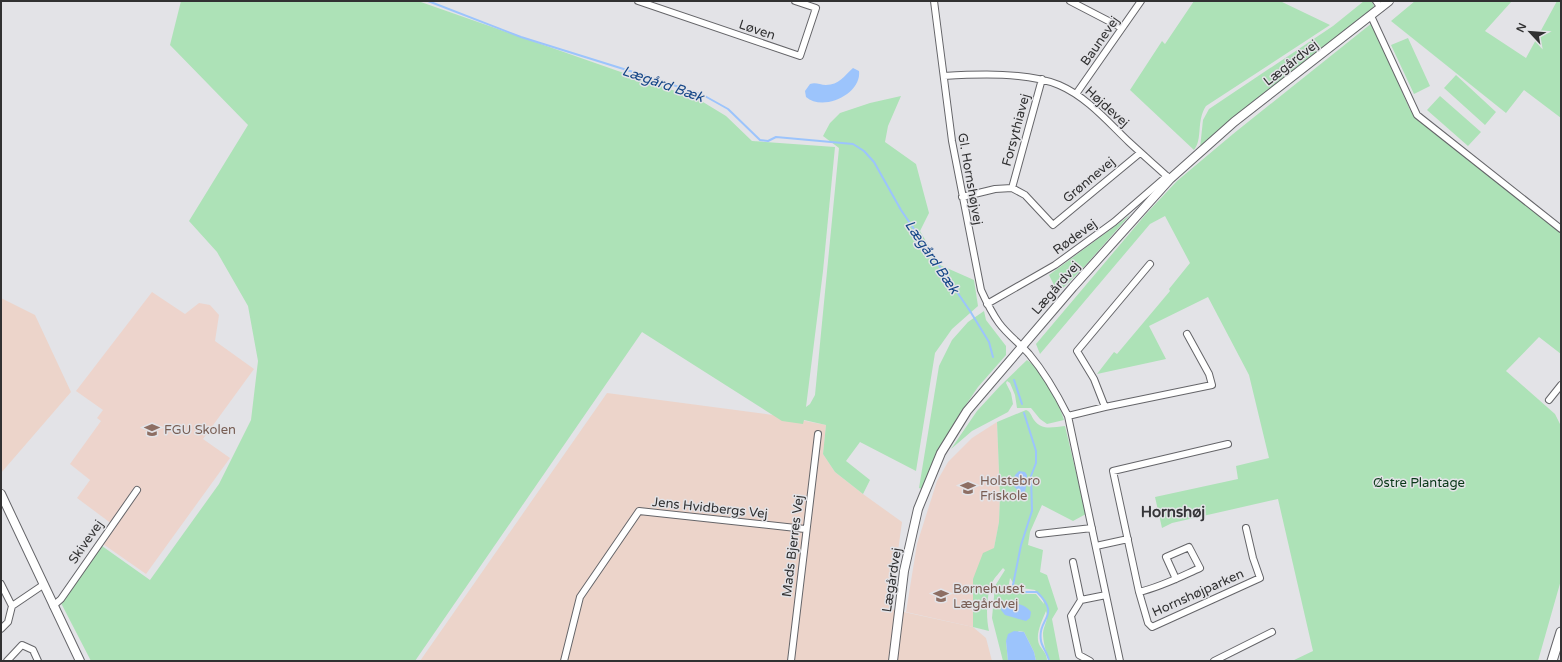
<svg xmlns="http://www.w3.org/2000/svg" width="1562" height="662" viewBox="0 0 1562 662" font-family="'Varela Round',sans-serif">
<rect width="100%" height="100%" fill="#e3e3e7"/>
<path fill="#ecd4ca" d="M1 298 35 315 71 392 1 473Z
M607 393 780 416 826 425 823 454 835 472 863 494 902 522 890 609 973 627 986 638 992 661H420Z"/>
<path fill="#edd4cc" d="M152 292 185 314 199 303 210 305 219 315 215 341 254 369 203 439 230 458 146 574 103 544 116 527 77 498 90 480 70 464 101 421 97 418 103 410 76 391Z
M997 422 1000 496 999 522 994 548 973 579V627L906 612 917 544 937 481 948 462 972 438Z"/>
<path fill="#ade2b7" fill-rule="evenodd" d="M181 1H418L698 99 726 116 752 141 835 147 823 271 806 407 810 404 815 395 839 148 823 136 830 123 840 113 870 103 901 96 888 126 885 142 916 164 929 213 920 231 940 265 974 280 978 306 952 329 935 353 916 471 860 442 846 461 870 480 863 494 835 472 823 454 826 425 804 420 803 424 782 421 642 332 415 661H91L61 603 102 546 150 580 219 484 251 420 258 361 248 306 217 252 189 221 248 125 170 45Z
M1194 1H1280L1330 25 1206 106C1196 121 1203 139 1194 150L1130 90 1162 41 1165 44Z
M1364 1H1372L1374 6 1371 11 1200 148 1203 120 1209 109 1333 26Z
M1415 1H1512L1485 31 1526 58 1557 1H1561V118L1524 90 1506 113 1391 21Z
M1372 23 1410 110 1561 232V354L1539 337 1506 371 1555 414 1561 426V580L1538 661H1292L1313 651 1278 499 1172 523 1162 528 1155 497 1238 479 1236 466 1269 458 1249 375 1208 297 1149 326 1166 359 1097 374 1114 352 1117 354 1170 291 1169 289 1190 263 1165 216 1150 224 1040 354 1036 344 1146 214 1177 181 1233 134Z
M1408 38 1430 86 1414 94 1391 45Z
M1456 75 1496 112 1485 125 1444 88Z
M1440 96 1481 132 1468 146 1427 110Z
M1130 215 1084 267 1058 293 1049 275Z
M984 311 986 320 1006 346V355L978 387 959 415 937 452 922 489 919 488 939 366 952 340 968 322Z
M1027 360C1043 371 1059 402 1064 420L1047 424 1040 419 1031 408H1017L1015 395 1010 383 1007 381 1006 383 1011 393 1013 404 1008 412 972 431 951 449 977 411 1000 386Z
M1026 410C1031 412 1031 416 1034 420 1042 431 1053 427 1065 426L1086 514 1073 521 1042 505 1030 532 1028 545 1043 550 1040 572 1047 575 1058 609 1052 619 1060 661H1049C1046 652 1043 642 1043 633 1044 624 1049 620 1046 611 1042 621 1034 636 1040 646 1044 652 1047 654 1047 661H1036L1034 652 1024 632 1019 631 1006 641 1008 661H1003L992 618 995 586 1005 570 1003 568C1000 572 994 578 992 583 986 595 986 619 989 631L973 627V579L983 553 994 548 999 522 1000 496 997 422ZM1010 578 1016 587 1035 590 1043 600 1044 604 1036 594C1025 594 1016 594 1009 584Z"/>
<path fill="#9cc4fc" d="M853 68 859 71C862 94 823 112 806 97L805 91 810 84C816 82 820 85 826 85 839 85 844 76 853 68Z
M1019 471 1025 472 1027 475V482L1025 492 1022 493 1019 492 1013 485 1015 475Z
M1008 602C1017 604 1025 604 1031 612L1030 618 1026 621 1005 615 1001 610 1002 604Z
M1014 631 1024 632 1034 652 1036 661H1008L1006 641 1008 634Z"/>
<g fill="none" stroke-linecap="round" stroke-linejoin="round">
<path stroke="#9cc4fc" stroke-width="2" d="M428 1 521 37 646 76 703 95 728 109 760 140 768 141 776 137 853 144 864 151 874 162 901 210 970 311 989 342 993 357
M1014 380 1022 404
M1024 413 1036 451V463L1031 476 1032 511 1021 545 1013 585 1015 589 1022 592H1037C1062 617 1037 617 1041 641 1042 647 1048 654 1049 661"/>
<g stroke="#656569" stroke-width="8">
<path id="street" d="M638 1 800 56 816 8 795 1
M934 1 952 141 981 290C986 301 991 312 999 323 1007 334 1019 343 1029 354 1045 373 1057 394 1068 416L1120 661
M1070 1 1122 28
M1376 1 1381 8
M1371 16 1417 115 1561 229
M944 76C978 74 1028 72 1059 85 1087 97 1108 122 1129 142 1143 155 1157 167 1170 179
M1076 94 1141 1
M1012 188 1042 79
M962 197 995 189 1012 188 1025 195 1053 225 1140 153
M987 304 1055 265 1114 222 1167 176
M1549 400 1561 385
M1105 407 1094 379 1077 351 1150 264
M1068 416 1105 407 1212 385 1209 374 1187 334
M1228 444 1113 471 1139 592 1148 623 1152 627 1260 578 1253 558 1246 528
M1039 534 1092 528
M1096 546 1128 539
M1073 562 1081 600 1071 616 1079 655 1090 661
M1 584 12 606 8 622 1 629
M1139 592C1161 587 1180 577 1200 568L1189 547 1166 557 1176 579
M1081 600 1106 595
M12 606 43 585
M53 606 61 599 137 490
M7 661 22 645 33 650 38 661
M564 661 580 597 639 511 805 529
M791 661 818 434
M1214 661 1272 632"/>
</g>
<g stroke="#656569" stroke-width="10">
<path id="secondary" d="M1 494 80 661
M893 661 904 571 918 509 941 453 967 411 1073 287 1170 179 1234 122 1389 1"/>
</g>
<g stroke="#656569" stroke-width="11">
<path id="primary" d="M1552 661 1561 632"/>
</g>
<use href="#street" stroke="#fff" stroke-width="6"/>
<use href="#secondary" stroke="#fff" stroke-width="8"/>
<use href="#primary" stroke="#fff" stroke-width="9"/>
</g>
<defs>
<g id="school-bare" transform="scale(1.2)"><path d="M0-5L7-2L0 1L-7-2ZM-4 1L0 2.5L4 1V4Q0 6-4 4Z" fill="#8d6e63" stroke="#e3e3e7" stroke-width="2.5" paint-order="stroke"/></g>
</defs>
<g fill-rule="evenodd">
<use href="#school-bare" x="152" y="430"/>
<use href="#school-bare" x="968" y="488"/>
<use href="#school-bare" x="941" y="596"/>
</g>
<g text-anchor="middle" dominant-baseline="central" stroke-width="3" stroke-linejoin="round" paint-order="stroke">
<g font-size="13" fill="#313132" stroke="#e3e3e7">
<text transform="translate(757 30) rotate(19)">Løven</text>
<text transform="translate(1100 41) rotate(-55)">Baunevej</text>
<text transform="translate(1291 63) rotate(-38)">Lægårdvej</text>
<text transform="translate(1107 107) rotate(42)">Højdevej</text>
<text transform="translate(1016 130) rotate(-75)">Forsythiavej</text>
<text transform="translate(970 179) rotate(80)">Gl. Hornshøjvej</text>
<text transform="translate(1089 180) rotate(-40)">Grønnevej</text>
<text transform="translate(1075 237) rotate(-36)">Rødevej</text>
<text transform="translate(1056 288) rotate(-49)">Lægårdvej</text>
<text transform="translate(710 508) rotate(6)">Jens Hvidbergs Vej</text>
<text transform="translate(86 542) rotate(-55)">Skivevej</text>
<text transform="translate(793 546) rotate(-83)">Mads Bjerres Vej</text>
<text transform="translate(892 580) rotate(-81)">Lægårdvej</text>
<text transform="translate(1198 593) rotate(-24)">Hornshøjparken</text>
</g>
<g font-size="13" fill="#785e54" stroke="#e3e3e7" text-anchor="start">
<text x="164" y="430">FGU Skolen</text>
<text x="980" y="481">Holstebro<tspan x="980" dy="15">Friskole</tspan></text>
<text x="953" y="589">Børnehuset<tspan x="953" dy="15">Lægårdvej</tspan></text>
</g>
<g font-size="13" fill="#0a3819" stroke="#e3e3e7">
<text x="1419" y="483">Østre Plantage</text>
</g>
<g font-size="14" font-style="italic" fill="#144687" stroke="#e3e3e7">
<text transform="translate(663 84) rotate(19)">Lægård Bæk</text>
<text transform="translate(932 257) rotate(56)">Lægård Bæk</text>
</g>
<g font-size="15" font-weight="bold" fill="#353538" stroke="#e3e3e7">
<text x="1173" y="512">Hornshøj</text>
</g>
</g>
<rect width="1562" height="662" fill="none" stroke="#313132" stroke-width="4"/>
<g transform="translate(1530 32) rotate(296)" stroke="#e3e3e7" stroke-width="3" paint-order="stroke">
<path d="M0-3L7 15L0 10L-7 15Z" fill="#313132"/>
<text y="-6" font-size="11" font-weight="bold" text-anchor="middle" fill="#313132">N</text>
</g>
</svg>
